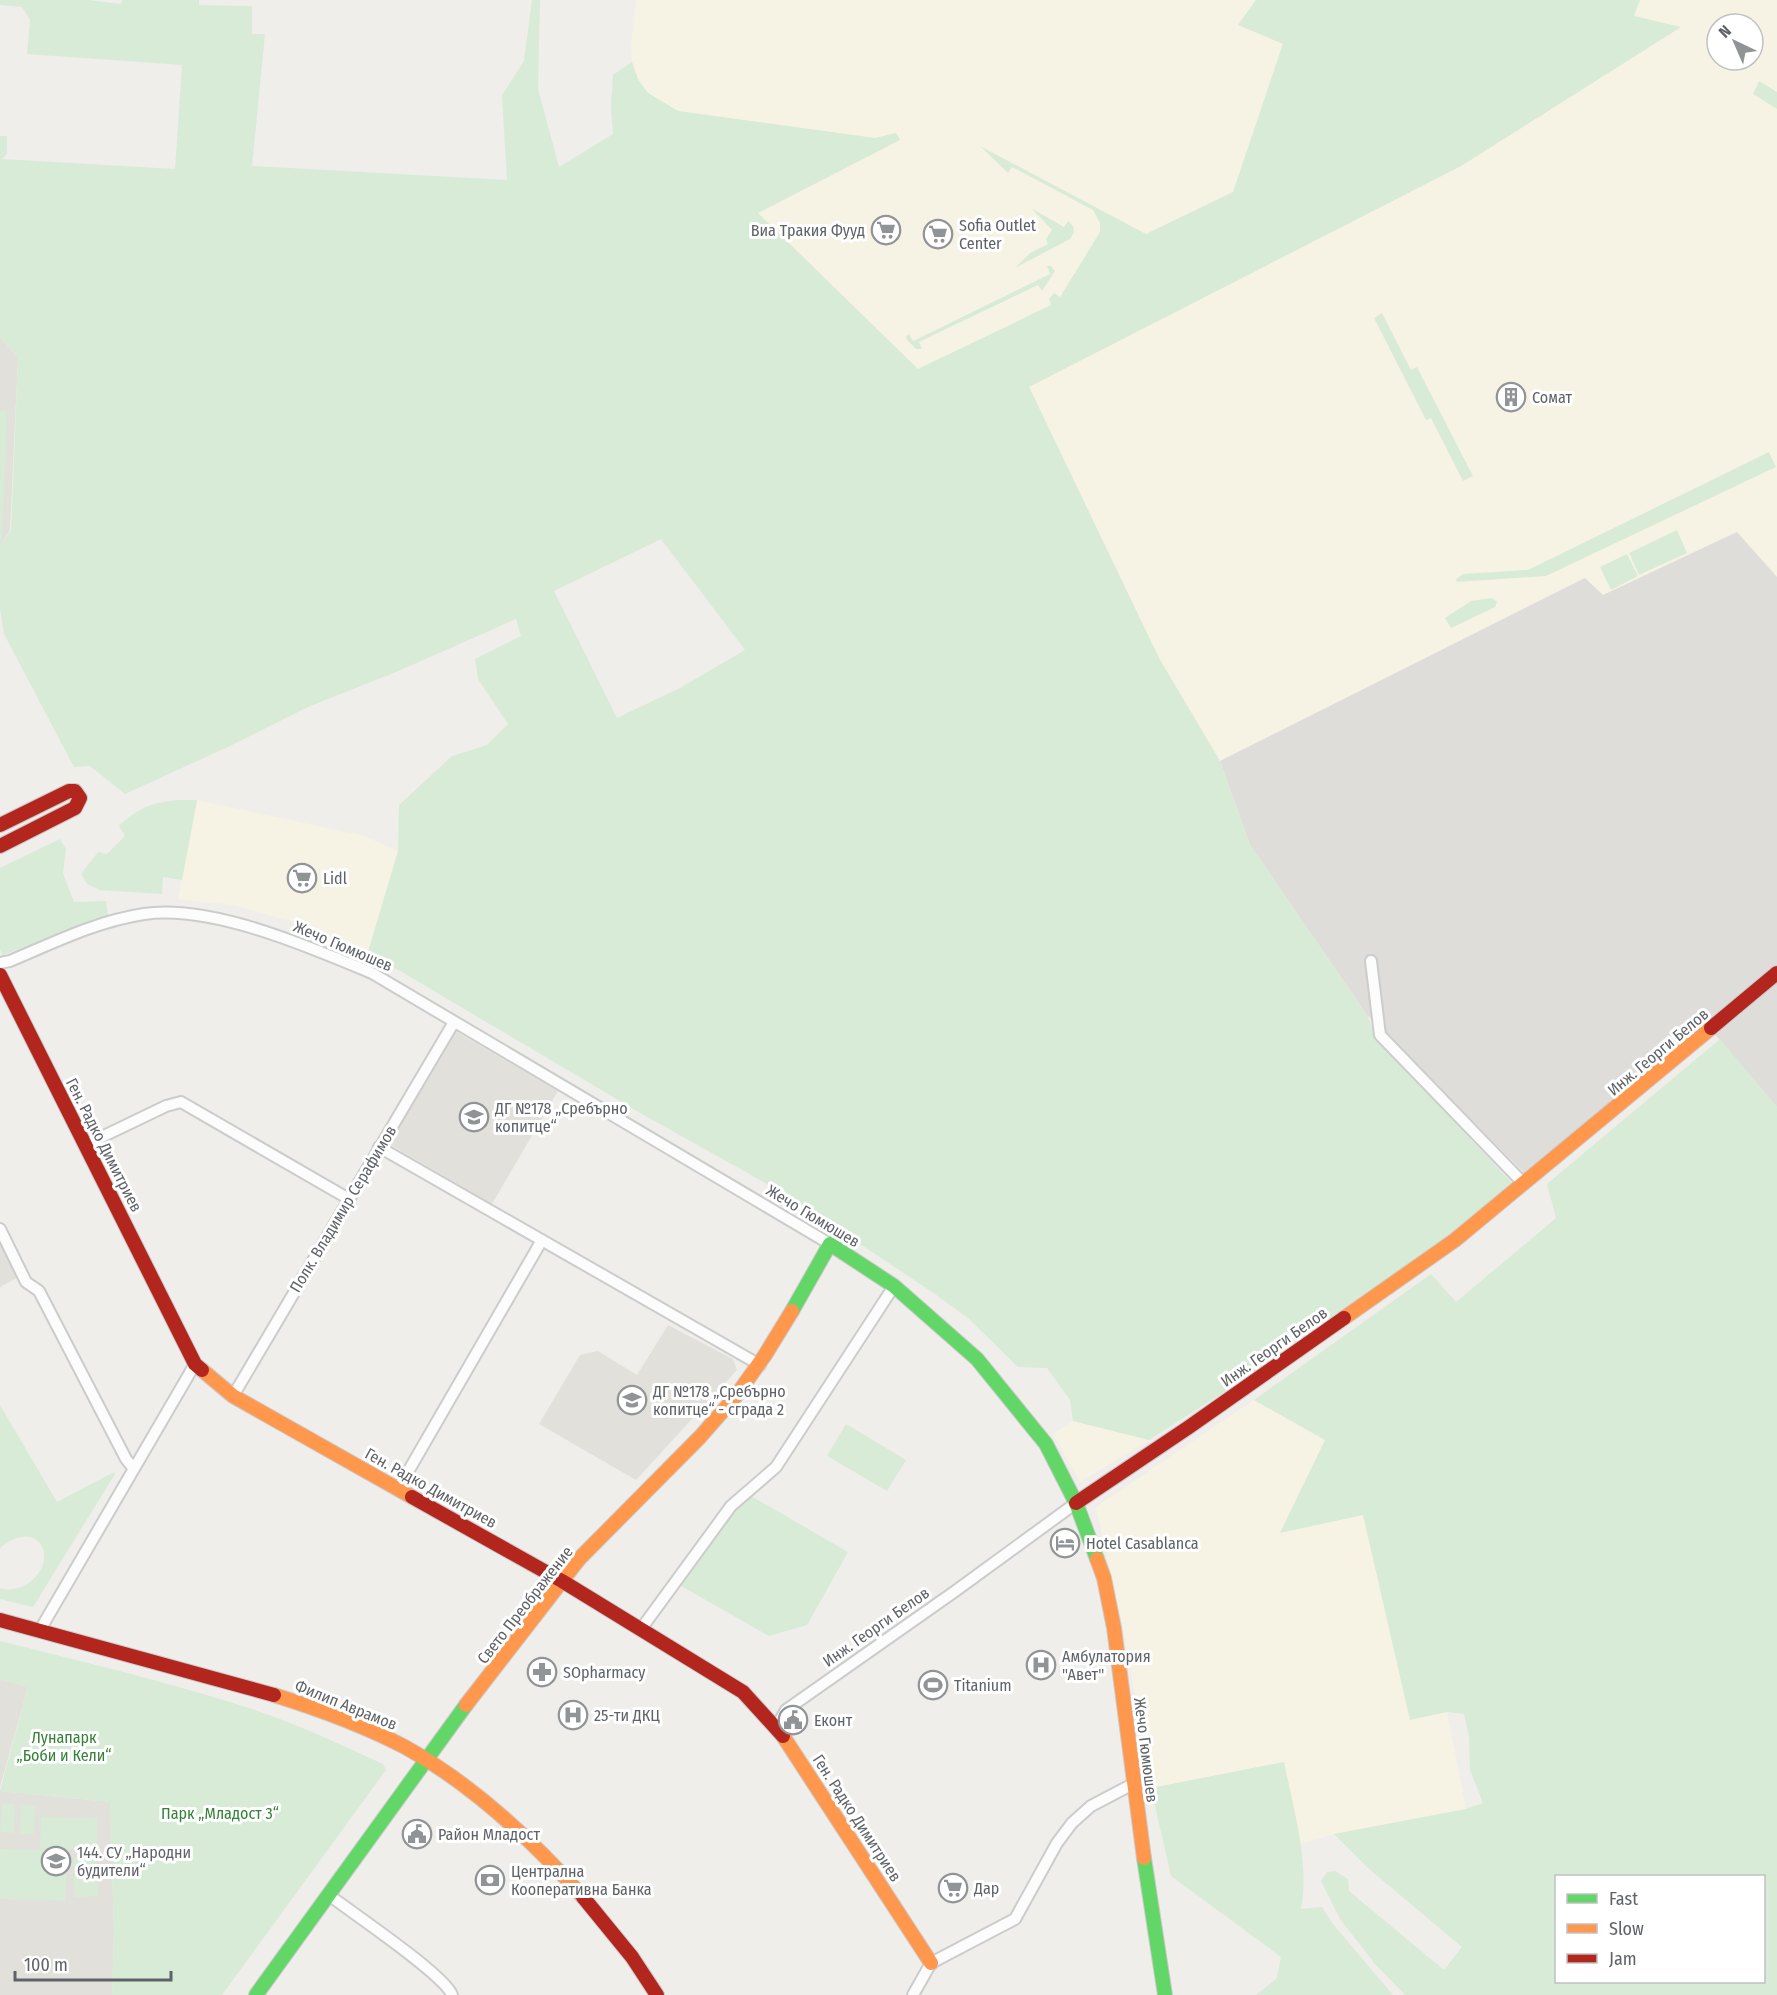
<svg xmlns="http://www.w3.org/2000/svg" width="1777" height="1995" viewBox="0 0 1777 1995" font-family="'Fira Sans Condensed',sans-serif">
<rect width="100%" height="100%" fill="#efeeea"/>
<path fill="#f7f3e4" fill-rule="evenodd" d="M636 0H1256L1238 25 1283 43 1233 192 1146 234 1065 299 918 369 758 213 900 140 896 133 875 138 678 111 648 93 638 79 632 62 631 46Z
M1640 0H1777V577L1736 532 1603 595 1585 578 1220 761 1159 658 1029 386 1461 166 1680 28 1634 15ZM1717 24H1753V60H1717Z
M197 800 364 836 398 851 368 952 308 926 234 905 178 899Z
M1254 1400 1325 1440 1280 1532 1363 1515 1410 1719 1447 1712 1466 1809 1334 1834 1300 1844 1284 1762 1151 1788 1125 1636 1096 1507Z
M1073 1421 1149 1440 1080 1482 1053 1434Z"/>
<path fill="#dfddda" d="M1737 532 1777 577V1107L1705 1023 1525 1174 1367 1015 1250 845 1220 761 1585 578 1603 595Z"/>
<path fill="#e2e0da" d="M0 337 18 358 10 530 0 546Z
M455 1031 558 1091 492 1204 389 1144Z
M0 1243 17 1278 0 1287Z
M668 1325 733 1359 737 1370 636 1480 539 1424 580 1355 598 1351 637 1375Z
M0 1679 28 1687 0 1787Z
M0 1791 110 1802 114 1930 112 1995H0Z"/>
<path fill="#d8ebd6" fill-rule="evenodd" d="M0 0H88L121 4 122 0H199V5L252 6V34H265L252 166 507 180 502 95 524 61 532 0H540L538 89 559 167 613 134 611 107 613 75 632 62 638 79 648 93 678 111 875 138 896 133 900 140 758 213 918 369 1051 305 1049 299 1054 293 1060 297 1100 232V223L1093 210 1012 167 1008 173 980 146 1146 234 1233 192 1283 44 1238 25 1256 0H1640L1634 16 1681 27 1461 166 1029 387 1159 658 1220 761 1250 845 1367 1015 1378 1041 1513 1184 1459 1230 1221 1394 1149 1440 1073 1421 1070 1400 1047 1368 1018 1367 969 1319 935 1294 785 1194 640 1113 368 952 398 851 399 805 452 756 487 745 508 724 478 679 475 659 521 636 516 619 396 672 308 707 230 746 125 794 90 766 74 767 4 634 0 609V546L11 530 18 358 0 337V136H7V154L2 159 175 169 182 65 27 54 30 20 22 7 0 5ZM661 539 745 650 680 688 617 718 554 591Z
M1759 81 1777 92V109L1753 94Z
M1031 208 1064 227 1068 221 1073 226 1074 232 1070 239 1015 268 1030 253 1048 244 1046 239 1052 230Z
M1047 266H1051L1055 271 1042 291 1038 285 919 342 922 349H916L907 340 906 336 909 334 913 341 1050 274Z
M1382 313 1411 370 1417 367 1473 476 1463 481 1431 418 1426 420 1374 318Z
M0 410 7 411 2 541H0Z
M1769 452 1776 467 1546 576 1457 582 1456 579 1463 574 1528 570Z
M1677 530 1687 553 1639 575 1629 553Z
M1627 554 1638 576 1611 590 1600 567Z
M1492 598 1497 602 1495 607 1451 628 1445 618 1471 601Z
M182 800H197L182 880 163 877 162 894 100 890 87 884 81 874 98 852 107 854 125 836 119 826C139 807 155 801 182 800Z
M60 839 66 849 63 873 74 902 106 901 108 916 3 955 0 950V868Z
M1720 1039 1777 1107V1995H1405L1375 1964 1340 1919 1321 1881 1327 1872 1335 1871 1348 1879 1349 1891 1444 1970 1462 1947 1368 1868 1334 1834 1466 1809 1483 1803 1470 1770 1469 1736 1464 1714 1447 1712 1410 1720 1363 1515 1280 1533 1325 1440 1254 1400 1431 1274 1456 1302 1556 1218 1547 1184ZM1556 1876H1764V1982H1556Z
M0 1405 57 1502 114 1472 115 1474 33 1607 0 1599V1588C10 1591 18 1589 27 1584 62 1561 39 1515 0 1548Z
M846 1424 906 1460 887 1491 827 1456Z
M746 1493 848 1552 807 1625 769 1636 676 1583Z
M0 1641C84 1662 169 1682 252 1709 297 1724 340 1744 383 1764L386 1770 222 1995H112L114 1930 110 1802 0 1791 28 1687 0 1679Z
M1284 1762C1293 1807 1310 1863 1301 1909L1322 1907 1332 1923 1393 1995H1256L1277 1978 1281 1957 1171 1876 1151 1788Z
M2 1803 15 1804 14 1833 0 1832Z
M21 1805 35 1806 34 1834H20Z
M41 1817 97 1818V1849L40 1848Z
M0 1849 67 1850 65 1901 0 1899Z
M96 1857 98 1896 75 1897 73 1858Z"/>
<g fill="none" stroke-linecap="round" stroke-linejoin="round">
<g stroke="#cbcccc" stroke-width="14">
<path id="street" d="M1371 961 1380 1035 1524 1184
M0 963 10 961C53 943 97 921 144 914 211 904 310 947 372 973L830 1244
M85 1145 166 1106 181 1102 349 1199
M379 1147 760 1365
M0 1229 26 1282 39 1291 126 1459 134 1469
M233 1396 454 1022
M398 1489 542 1240
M641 1629 731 1506 776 1467 894 1286
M40 1630 195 1364
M776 1728 786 1710 954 1592 1076 1503
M329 1895C351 1912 445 1975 452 1995
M913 1995 931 1963 1015 1919 1057 1843 1072 1823 1091 1806 1133 1784"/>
</g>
<g stroke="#cacacb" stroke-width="16">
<path id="fast" d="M792 1311 830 1244 894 1286 977 1359 1046 1444 1076 1503 1097 1559
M1144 1858 1165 1995
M256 1995 466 1705"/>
</g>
<g stroke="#cacacb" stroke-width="16">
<path id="slow" d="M1344 1318 1455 1240 1711 1028
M202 1370 233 1396 412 1497
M1097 1559 1104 1578 1114 1628 1144 1858
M274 1695C319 1709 363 1725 405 1747 472 1784 532 1840 583 1897
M466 1705 579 1559 700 1437 736 1396 765 1355 792 1311
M783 1736 931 1963"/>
</g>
<g stroke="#cacacb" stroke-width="16">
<path id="jam" d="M0 825 69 791H75L80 798 75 808 0 846
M0 975 195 1364 202 1370
M1711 1028 1777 973
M412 1497 562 1581 743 1692 783 1736
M1076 1503 1189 1427 1344 1318
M0 1620 274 1695
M583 1897 632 1957 657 1995"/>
</g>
<use href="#street" stroke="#fdfcfc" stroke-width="10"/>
<use href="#fast" stroke="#63d668" stroke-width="14"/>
<use href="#slow" stroke="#ff974d" stroke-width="14"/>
<use href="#jam" stroke="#b3261e" stroke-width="14"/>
</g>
<defs>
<g id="supermarket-ring" transform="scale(1.5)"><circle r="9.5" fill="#fff" stroke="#919496" stroke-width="1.5"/><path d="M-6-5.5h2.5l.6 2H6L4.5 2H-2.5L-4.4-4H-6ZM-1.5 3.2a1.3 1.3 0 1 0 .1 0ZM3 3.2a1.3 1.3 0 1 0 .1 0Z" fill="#919496"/></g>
<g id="building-ring" transform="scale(1.5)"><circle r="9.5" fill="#fff" stroke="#919496" stroke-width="1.5"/><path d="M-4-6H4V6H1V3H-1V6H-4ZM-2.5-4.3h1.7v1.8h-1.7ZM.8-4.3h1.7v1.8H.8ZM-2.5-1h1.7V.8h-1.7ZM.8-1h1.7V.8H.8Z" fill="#919496"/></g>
<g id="school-ring" transform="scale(1.5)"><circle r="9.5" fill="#fff" stroke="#919496" stroke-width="1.5"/><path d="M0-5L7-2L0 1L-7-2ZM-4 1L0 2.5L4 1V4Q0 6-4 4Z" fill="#919496"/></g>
<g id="hotel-ring" transform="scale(1.5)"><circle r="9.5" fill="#fff" stroke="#919496" stroke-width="1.5"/><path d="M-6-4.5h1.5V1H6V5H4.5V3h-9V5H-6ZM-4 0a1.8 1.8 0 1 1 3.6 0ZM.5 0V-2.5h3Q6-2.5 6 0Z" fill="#919496"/></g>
<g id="hospital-ring" transform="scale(1.5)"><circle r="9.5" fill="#fff" stroke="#919496" stroke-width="1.5"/><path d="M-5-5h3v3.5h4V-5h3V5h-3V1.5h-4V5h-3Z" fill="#919496"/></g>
<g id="pharmacy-ring" transform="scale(1.5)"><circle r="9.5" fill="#fff" stroke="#919496" stroke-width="1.5"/><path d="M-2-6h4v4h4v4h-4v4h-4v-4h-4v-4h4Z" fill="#919496"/></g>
<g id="stadium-ring" transform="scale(1.5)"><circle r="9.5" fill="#fff" stroke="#919496" stroke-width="1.5"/><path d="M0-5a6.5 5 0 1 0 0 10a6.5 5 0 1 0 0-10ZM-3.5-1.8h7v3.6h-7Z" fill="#919496"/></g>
<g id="civic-ring" transform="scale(1.5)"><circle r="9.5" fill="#fff" stroke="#919496" stroke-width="1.5"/><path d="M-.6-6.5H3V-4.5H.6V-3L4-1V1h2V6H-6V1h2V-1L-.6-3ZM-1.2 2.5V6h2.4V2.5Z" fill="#919496"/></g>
<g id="bank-ring" transform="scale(1.5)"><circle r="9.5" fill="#fff" stroke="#919496" stroke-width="1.5"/><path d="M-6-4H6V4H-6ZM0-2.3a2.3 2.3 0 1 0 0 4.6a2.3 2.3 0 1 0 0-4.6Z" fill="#919496"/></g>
</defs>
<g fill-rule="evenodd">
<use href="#supermarket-ring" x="886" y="230"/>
<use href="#supermarket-ring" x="938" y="234"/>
<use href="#building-ring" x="1511" y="397"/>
<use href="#supermarket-ring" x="302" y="878"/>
<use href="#school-ring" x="474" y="1117"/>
<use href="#school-ring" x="632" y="1400"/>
<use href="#hotel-ring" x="1065" y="1543"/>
<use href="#hospital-ring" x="1041" y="1665"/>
<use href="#pharmacy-ring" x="542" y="1672"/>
<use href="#stadium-ring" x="933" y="1685"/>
<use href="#hospital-ring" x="573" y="1715"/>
<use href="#civic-ring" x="793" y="1720"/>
<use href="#civic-ring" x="417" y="1834"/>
<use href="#school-ring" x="56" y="1861"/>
<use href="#bank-ring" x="490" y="1880"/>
<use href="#supermarket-ring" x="953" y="1888"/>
</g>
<g text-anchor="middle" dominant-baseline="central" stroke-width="6" stroke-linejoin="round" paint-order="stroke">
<g font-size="16" fill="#5f6368" stroke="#fff" text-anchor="start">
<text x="959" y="225">Sofia Outlet<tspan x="959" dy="18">Center</tspan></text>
<text x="865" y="230" text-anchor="end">Виа Тракия Фууд</text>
<text x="1532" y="397">Сомат</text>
<text x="323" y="878">Lidl</text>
<text x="495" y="1108">ДГ №178 „Сребърно<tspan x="495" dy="18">копитце“</tspan></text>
<text x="653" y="1391">ДГ №178 „Сребърно<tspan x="653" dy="18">копитце“ - сграда 2</tspan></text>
<text x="1086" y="1543">Hotel Casablanca</text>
<text x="1062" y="1656">Амбулатория<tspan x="1062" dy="18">"Авет"</tspan></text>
<text x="563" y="1672">SOpharmacy</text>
<text x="954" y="1685">Titanium</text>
<text x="594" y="1715">25-ти ДКЦ</text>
<text x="814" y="1720">Еконт</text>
<text x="438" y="1834">Район Младост</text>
<text x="77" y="1852">144. СУ „Народни<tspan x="77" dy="18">будители“</tspan></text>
<text x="511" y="1871">Централна<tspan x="511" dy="18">Кооперативна Банка</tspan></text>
<text x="974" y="1888">Дар</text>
</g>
<g font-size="16" fill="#5f6368" stroke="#fff">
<text transform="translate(343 946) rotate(23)">Жечо Гюмюшев</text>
<text transform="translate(1658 1052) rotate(-40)">Инж. Георги Белов</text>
<text transform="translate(104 1145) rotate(63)">Ген. Радко Димитриев</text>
<text transform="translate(343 1209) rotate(-59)">Полк. Владимир Серафимов</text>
<text transform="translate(813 1216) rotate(31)">Жечо Гюмюшев</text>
<text transform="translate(1274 1347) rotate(-35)">Инж. Георги Белов</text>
<text transform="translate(431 1488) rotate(29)">Ген. Радко Димитриев</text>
<text transform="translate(525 1605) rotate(-52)">Свето Преображение</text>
<text transform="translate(876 1627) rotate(-35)">Инж. Георги Белов</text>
<text transform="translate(346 1705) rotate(22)">Филип Аврамов</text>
<text transform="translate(1146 1750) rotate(83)">Жечо Гюмюшев</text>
<text transform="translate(857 1818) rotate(57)">Ген. Радко Димитриев</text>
</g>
<g font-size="16" fill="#348238" stroke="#fff">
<text x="64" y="1737">Лунапарк<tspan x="64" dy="18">„Боби и Кели“</tspan></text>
<text x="220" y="1813">Парк „Младост 3“</text>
</g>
</g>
<rect x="1555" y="1875" width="210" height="108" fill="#ffffff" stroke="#bfc1c3" stroke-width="1.5"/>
<rect x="1567" y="1894" width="30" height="9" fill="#63d668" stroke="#bfc1c3" stroke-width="1.5"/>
<text x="1609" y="1905" font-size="18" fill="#5f6368">Fast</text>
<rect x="1567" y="1924" width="30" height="9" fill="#ff974d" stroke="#bfc1c3" stroke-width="1.5"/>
<text x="1609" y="1935" font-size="18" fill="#5f6368">Slow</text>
<rect x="1567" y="1954" width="30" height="9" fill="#b3261e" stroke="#bfc1c3" stroke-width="1.5"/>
<text x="1609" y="1965" font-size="18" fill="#5f6368">Jam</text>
<g transform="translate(1735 42) rotate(316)"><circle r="28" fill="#ffffff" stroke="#bfc1c3" stroke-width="1.5"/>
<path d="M0-4.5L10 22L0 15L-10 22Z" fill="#919496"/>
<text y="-9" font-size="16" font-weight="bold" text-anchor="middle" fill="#5f6368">N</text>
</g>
<path d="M15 1971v9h156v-9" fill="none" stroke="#5f6368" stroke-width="3"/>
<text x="24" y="1971" font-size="18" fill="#5f6368" stroke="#ffffff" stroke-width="4.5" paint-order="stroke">100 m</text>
</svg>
